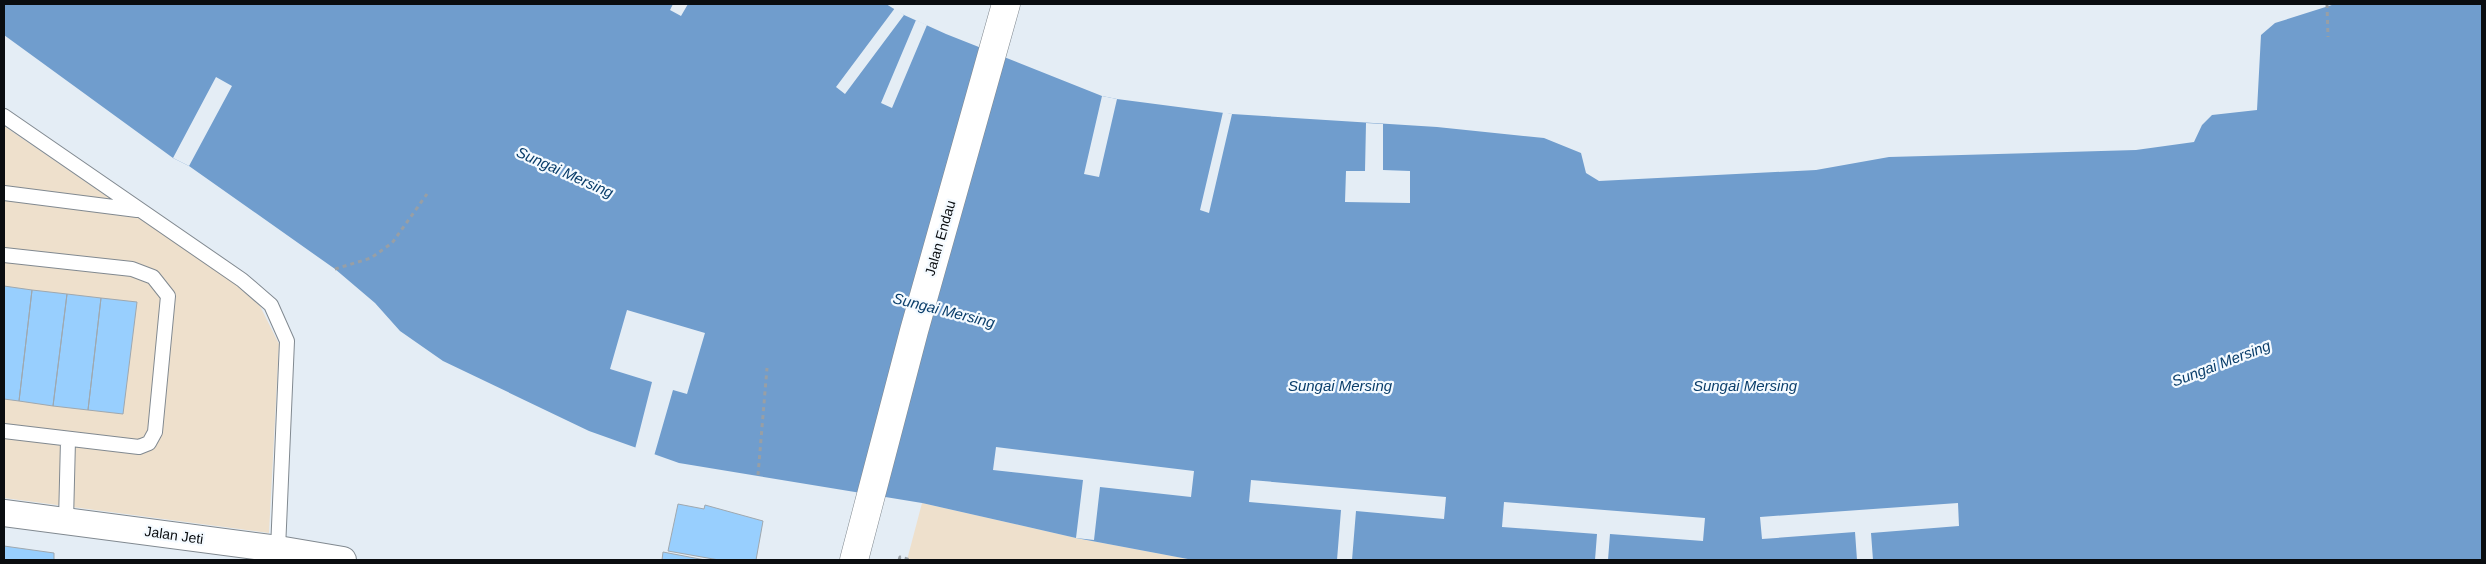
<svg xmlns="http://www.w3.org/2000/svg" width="2486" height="564" viewBox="0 0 2486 564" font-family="Arial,sans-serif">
<rect width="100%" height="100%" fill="#e4edf5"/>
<path fill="#eee0cc" d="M4 126 234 283 260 306 279 344 269 533 4 498Z
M922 503 1076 538 1193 560H907Z"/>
<path fill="#709dcd" d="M4 4H886L904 15 946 34 1102 96 1117 99 1232 114 1437 127 1544 138 1581 153 1586 173 1599 181 1816 170 1889 157 2136 150 2194 142 2202 125 2212 115 2257 110 2261 35 2275 23 2335 4H2482V560H1193L1076 538 922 503 679 463 589 431 443 361 400 331 375 303 335 269 189 166 173 158 4 35Z"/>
<path fill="#e4edf5" d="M673 4H688L681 16 670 10Z
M895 8 904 15 845 94 836 87Z
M916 20 927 25 892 108 881 103Z
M216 77 232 86 189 166 173 158Z
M1102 96 1117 99 1099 177 1084 174Z
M1223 112 1232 114 1209 213 1200 210Z
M1366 123 1383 124V170L1410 171V203L1345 202 1346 171H1365Z
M627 310 705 333 687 394 673 390 654 456 635 449 652 382 610 369Z
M996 447 1194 471 1191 497 1100 487 1094 540 1076 538 1083 480 993 470Z
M1251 480 1446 497 1444 519 1356 511 1352 560H1337L1341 510 1249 502Z
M1504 502 1705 518 1703 541 1610 534 1608 560H1595L1597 534 1502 527Z
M1958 503 1959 526 1871 533 1873 560H1857L1855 532 1762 539 1760 517Z"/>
<path fill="#98cffe" stroke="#9fa8af" d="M4 286 32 290 19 401 4 399Z
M32 290 67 294 53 406 19 401Z
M67 294 101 298 88 410 53 406Z
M101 298 137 302 123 414 88 410Z
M678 504 704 509 705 505 763 521 756 560H719L668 551Z
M4 546 54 553V560H4Z
M663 552 705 560H662Z"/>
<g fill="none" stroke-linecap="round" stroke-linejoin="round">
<g stroke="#818990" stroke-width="16">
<path id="lane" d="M4 116 242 280 271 305 287 341 278 549
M4 193 137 210
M4 255 132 269 153 277 168 296 155 432 149 443 139 447 4 431
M66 521 68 440"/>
</g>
<g stroke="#818990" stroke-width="28">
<path id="street" d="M4 513 278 549 343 560"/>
</g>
<g stroke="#818990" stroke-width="29">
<path id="highway" d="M854 560 914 331 1006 4"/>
</g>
<path stroke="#989fa5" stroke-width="3" stroke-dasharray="4 4" stroke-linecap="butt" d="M2327 4 2328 37
M335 269 371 258 392 243 427 194
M758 475 767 368
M899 560 900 557 911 560"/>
<use href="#lane" stroke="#fff" stroke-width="14"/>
<use href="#street" stroke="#fff" stroke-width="26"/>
<use href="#highway" stroke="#fff" stroke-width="28"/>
</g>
<g text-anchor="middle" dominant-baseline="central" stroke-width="4.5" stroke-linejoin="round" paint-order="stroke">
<g font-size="14" fill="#0a0d10" stroke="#f4faff">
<text transform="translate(940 238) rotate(-74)">Jalan Endau</text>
<text transform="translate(174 535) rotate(8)">Jalan Jeti</text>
</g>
<g font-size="15" font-style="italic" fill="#0a3e6b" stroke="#f4faff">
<text transform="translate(565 172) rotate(24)">Sungai Mersing</text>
<text transform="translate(944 310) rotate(14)">Sungai Mersing</text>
<text transform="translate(2221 363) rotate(-21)">Sungai Mersing</text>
<text x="1340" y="385">Sungai Mersing</text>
<text x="1745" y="385">Sungai Mersing</text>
</g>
</g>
<rect width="2486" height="564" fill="none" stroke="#0a0d10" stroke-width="10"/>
</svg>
